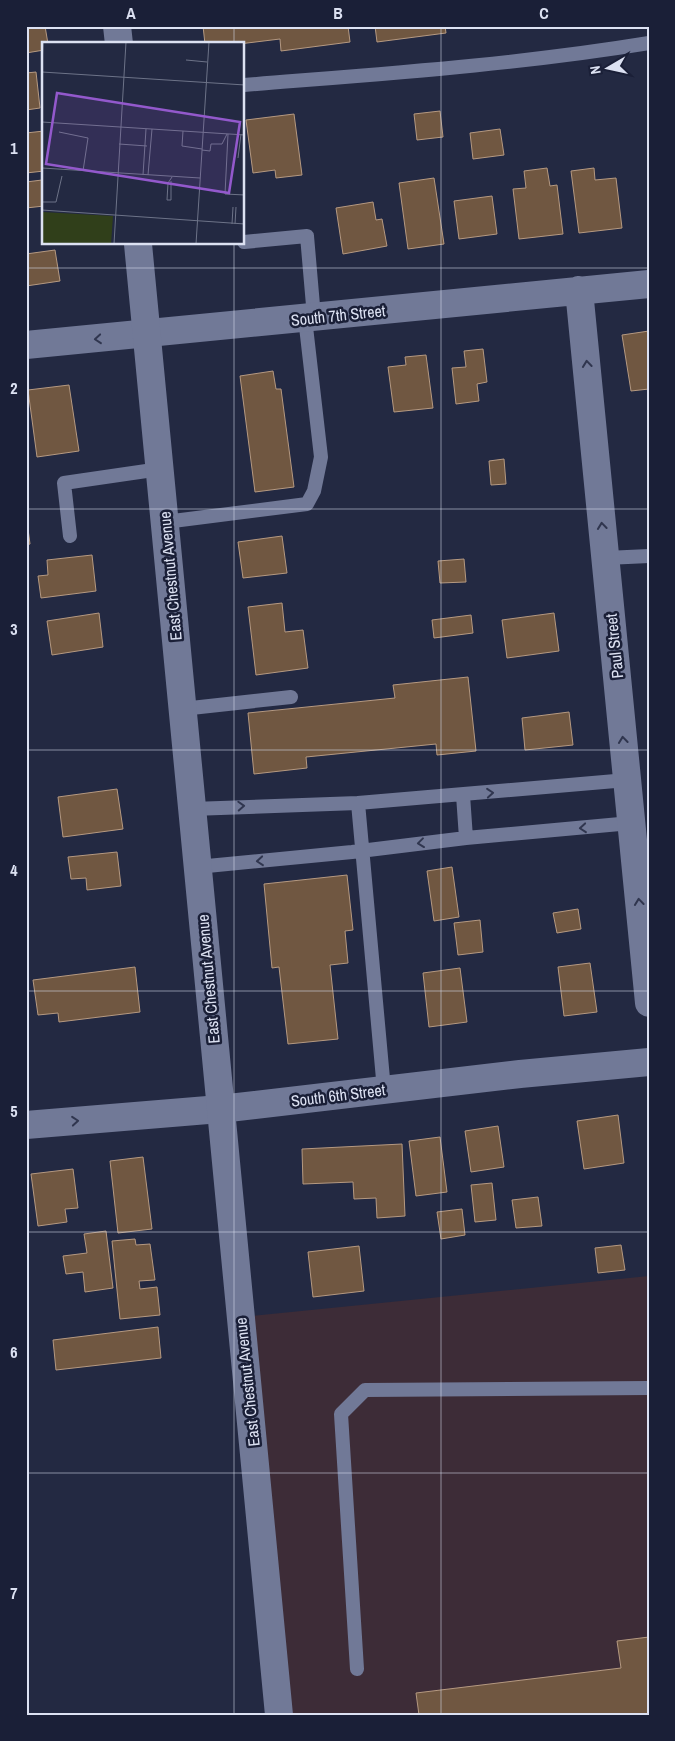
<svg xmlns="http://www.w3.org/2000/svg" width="675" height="1741" viewBox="0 0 675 1741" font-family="'Archivo Narrow',sans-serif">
<rect width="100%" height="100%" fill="#232942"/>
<path fill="#3d2c37" d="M649 1276V1715H279L242 1317Z"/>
<path fill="#705741" stroke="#b59981" d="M26 26H45L48 44H44V50L26 53Z
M203 26H348L350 42 281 51 280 39 239 44H205Z
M375 26H445L446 33 377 42Z
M36 72 40 108 26 110V73Z
M440 111 443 137 417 140 414 114Z
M294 114 302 175 276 178 275 170 253 173 246 120Z
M500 129 504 155 473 159 470 133Z
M44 131V171L26 173V133Z
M547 168 550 186 557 185 563 234 519 239 513 189 526 188 524 171Z
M594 168 595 180 616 178 622 228 579 233 571 171Z
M434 178 444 244 408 249 399 183Z
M42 180 44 206 26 208V182Z
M492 196 497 234 459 239 454 201Z
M373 202 376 220 382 219 387 246 343 254 336 208Z
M55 250 60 281 26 286V254Z
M649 331V389L631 391 622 335Z
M483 349 487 382 477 384 479 401 456 404 452 368 466 367 464 351Z
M426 355 433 408 394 412 388 367 406 365 405 357Z
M273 371 276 389H281L294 487 255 492 240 376Z
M69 385 79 451 37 457 28 390Z
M504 459 506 484 491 485 489 461Z
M26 514 30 544 26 545Z
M282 536 287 573 243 578 238 542Z
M92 555 96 591 41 598 38 576 48 575 47 560Z
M464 559 466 582 440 583 438 561Z
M282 603 285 632 303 630 308 668 256 675 248 607Z
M99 613 103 647 52 655 47 621Z
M554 613 559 651 507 658 502 620Z
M471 615 473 633 434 638 432 620Z
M468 677 476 751 437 755 436 744 306 757 307 768 254 774 248 713 395 698 393 685Z
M569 712 573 745 525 750 522 718Z
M117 789 123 829 63 837 58 797Z
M117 852 121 886 87 890 86 878 71 879 68 857Z
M452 867 459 917 434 921 427 871Z
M347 875 353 930 345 931 348 963 330 965 338 1039 288 1044 279 967 272 968 264 884Z
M578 909 581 929 557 933 553 913Z
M480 920 483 952 458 955 454 923Z
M590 963 597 1012 564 1016 558 967Z
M135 967 140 1012 59 1022 58 1013 38 1015 33 980Z
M460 968 467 1022 429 1027 423 973Z
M618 1115 624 1163 584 1169 577 1121Z
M498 1126 504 1167 471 1172 465 1131Z
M440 1137 447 1192 416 1196 409 1141Z
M402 1144 405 1216 377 1218 376 1198 354 1199 353 1182 303 1184 302 1149Z
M143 1157 152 1229 118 1233 110 1161Z
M73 1169 78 1208 65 1209 67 1222 38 1226 31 1174Z
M492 1183 496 1220 475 1222 471 1185Z
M538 1197 542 1226 516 1228 512 1200Z
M462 1209 465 1235 441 1239 437 1212Z
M106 1231 113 1288 85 1292 83 1272 66 1274 63 1256 87 1253 84 1234Z
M135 1239 136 1245 150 1244 155 1280 139 1281 140 1289 157 1287 160 1315 120 1319 112 1241Z
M621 1245 625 1270 598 1273 595 1248Z
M359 1246 364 1291 313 1297 308 1252Z
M158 1327 161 1358 56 1370 53 1340Z
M649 1637V1715H419L416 1693 621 1668 617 1641Z"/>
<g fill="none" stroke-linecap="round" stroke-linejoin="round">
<path stroke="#717997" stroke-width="14" d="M244 85C379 74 515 65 649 43
M244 242 307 236 314 317
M165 522 307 504 314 491 321 457 305 318
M70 536 64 483 160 469
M606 558 649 556
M182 709 291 697
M463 795 466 838
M358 803 384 1090
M192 809 358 803 627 780
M197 867 352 852 466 838 631 823
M357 1669 341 1414 365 1390 649 1388"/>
<path stroke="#717997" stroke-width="28" d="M579 290 649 1003
M26 345 649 284
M26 1125 220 1109 520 1074 649 1062"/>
<path stroke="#717997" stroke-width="28" d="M117 26 119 44
M138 244 279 1715"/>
</g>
<defs><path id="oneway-chevron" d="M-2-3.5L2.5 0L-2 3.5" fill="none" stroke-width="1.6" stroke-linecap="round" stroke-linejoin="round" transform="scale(1.25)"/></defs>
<g stroke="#30364f">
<use href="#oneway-chevron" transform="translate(98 339) rotate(175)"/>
<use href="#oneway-chevron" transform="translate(587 364) rotate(-96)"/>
<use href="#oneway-chevron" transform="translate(602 526) rotate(-96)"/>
<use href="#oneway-chevron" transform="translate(623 740) rotate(-96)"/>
<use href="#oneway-chevron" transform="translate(490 793) rotate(-5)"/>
<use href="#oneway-chevron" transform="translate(241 806) rotate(-3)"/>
<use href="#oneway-chevron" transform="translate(583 828) rotate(175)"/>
<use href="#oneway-chevron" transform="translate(421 843) rotate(173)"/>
<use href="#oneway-chevron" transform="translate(260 861) rotate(175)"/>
<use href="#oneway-chevron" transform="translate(639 902) rotate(-96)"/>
<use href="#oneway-chevron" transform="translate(75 1121) rotate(-5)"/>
</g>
<path fill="none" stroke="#dce1f2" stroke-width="1" stroke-opacity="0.55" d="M234 26V44M441 26V1715M234 244V1715M26 268H649M26 509H649M26 750H649M26 991H649M26 1232H649M26 1473H649"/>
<g text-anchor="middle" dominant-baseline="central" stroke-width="5" stroke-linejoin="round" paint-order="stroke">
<g font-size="16" fill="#dce1f2" stroke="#1a1f37">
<text transform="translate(338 315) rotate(-6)">South 7th Street</text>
<text transform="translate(170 576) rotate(-95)">East Chestnut Avenue</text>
<text transform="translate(614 646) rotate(-96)">Paul Street</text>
<text transform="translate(208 979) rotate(-95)">East Chestnut Avenue</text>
<text transform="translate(338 1095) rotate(-7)">South 6th Street</text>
<text transform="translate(247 1382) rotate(-96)">East Chestnut Avenue</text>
</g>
</g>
<g transform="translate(42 42)">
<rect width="202" height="202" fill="#232942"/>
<path d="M0 170 71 174 69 202H0Z" fill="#303f1a"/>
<path fill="none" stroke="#6d7388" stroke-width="1" d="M144 18 165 20M0 25 1 0M0 30 203 43M0 80 203 93M141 89 140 104 160 107M17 90 46 96 41 129M186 92 183 152 203 153M77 102 105 104M160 108 168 109 169 102H180L185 92M196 116 199 92M0 126 158 136M101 133 104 87M106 133 110 87M129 139V158H125L126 141 130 135M0 160H14L20 134M0 168 203 182M190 182 191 165M193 182 194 165M72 202 84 0M154 202 167 0"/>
<path fill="#9359cc" fill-opacity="0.15" stroke="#9359cc" stroke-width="2.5" d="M15 51 198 80 187 151 4 122Z"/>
<rect width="202" height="202" fill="none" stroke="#dce1f2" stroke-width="2.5"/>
</g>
<rect width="675" height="1741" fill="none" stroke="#1a1f37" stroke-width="55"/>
<g transform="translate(608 68) rotate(261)" stroke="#1a1f37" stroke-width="4" paint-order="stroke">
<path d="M0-4L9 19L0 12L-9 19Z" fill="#dce1f2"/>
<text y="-8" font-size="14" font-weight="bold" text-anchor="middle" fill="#dce1f2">N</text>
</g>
<rect x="28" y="28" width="620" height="1686" fill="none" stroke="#dce1f2" stroke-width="2"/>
<g font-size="16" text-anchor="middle" font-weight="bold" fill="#dce1f2">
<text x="131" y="19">A</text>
<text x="338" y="19">B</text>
<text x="544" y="19">C</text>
<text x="14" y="154">1</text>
<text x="14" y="394">2</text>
<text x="14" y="635">3</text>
<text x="14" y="876">4</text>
<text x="14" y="1117">5</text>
<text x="14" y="1358">6</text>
<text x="14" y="1599">7</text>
</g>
</svg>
